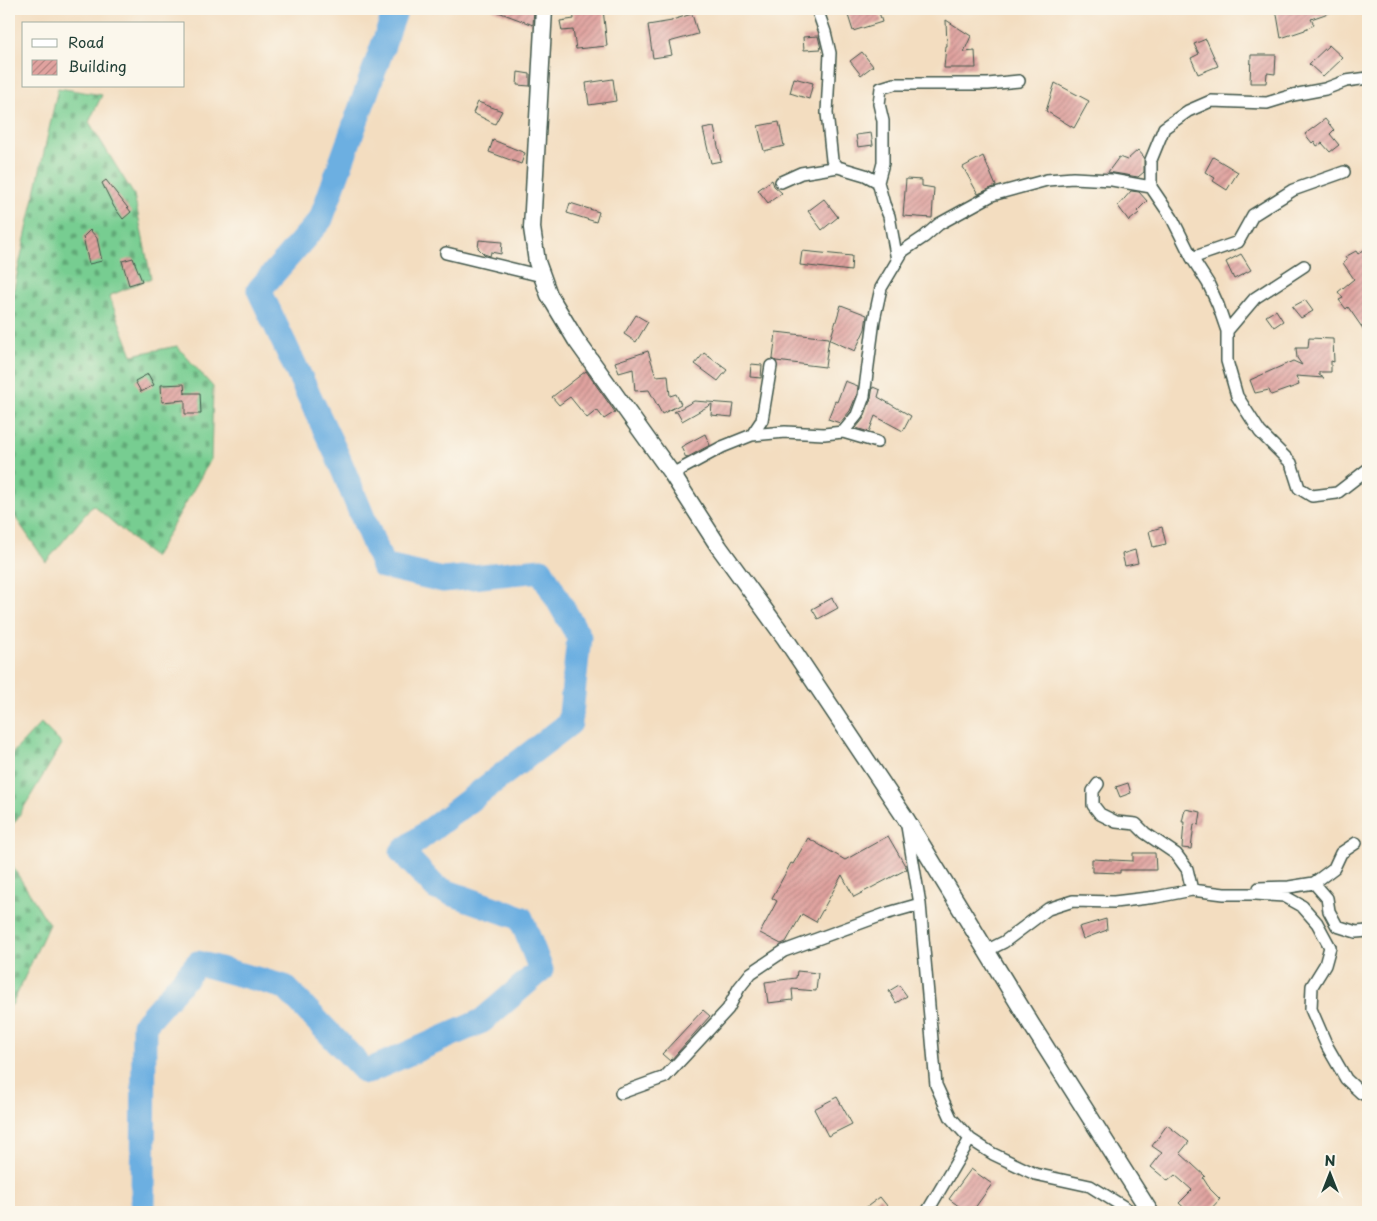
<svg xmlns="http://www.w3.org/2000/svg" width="1377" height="1221" viewBox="0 0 1377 1221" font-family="'Playpen Sans',sans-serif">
<defs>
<pattern id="cemetery-stones" width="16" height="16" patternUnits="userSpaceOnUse" patternTransform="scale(1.25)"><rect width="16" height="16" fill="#77cd91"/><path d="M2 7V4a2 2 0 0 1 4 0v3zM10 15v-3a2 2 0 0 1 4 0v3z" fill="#61a877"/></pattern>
<pattern id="building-hatch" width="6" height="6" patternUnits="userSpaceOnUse" patternTransform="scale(1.25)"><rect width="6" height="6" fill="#e0a29f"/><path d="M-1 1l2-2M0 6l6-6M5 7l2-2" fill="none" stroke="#b58582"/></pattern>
</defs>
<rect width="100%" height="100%" fill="#fbf7ec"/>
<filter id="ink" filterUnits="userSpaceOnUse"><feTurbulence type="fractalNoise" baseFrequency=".02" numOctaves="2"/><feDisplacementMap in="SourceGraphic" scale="10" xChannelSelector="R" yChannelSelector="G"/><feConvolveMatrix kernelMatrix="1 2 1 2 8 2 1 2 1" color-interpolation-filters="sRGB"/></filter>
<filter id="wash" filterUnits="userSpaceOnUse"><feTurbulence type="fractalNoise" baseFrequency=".0096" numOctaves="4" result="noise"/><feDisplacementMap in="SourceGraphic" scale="20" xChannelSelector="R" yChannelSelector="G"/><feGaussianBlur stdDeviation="1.12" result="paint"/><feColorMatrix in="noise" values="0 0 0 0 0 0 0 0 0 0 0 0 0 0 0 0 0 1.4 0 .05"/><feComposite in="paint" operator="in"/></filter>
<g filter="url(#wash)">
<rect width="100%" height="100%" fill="#f3ddc0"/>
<path fill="url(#cemetery-stones)" stroke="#4b8562" d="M58 88 102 95 89 122 134 195 151 278 109 296 132 355 177 346 213 387 211 459 154 558 93 505 46 562 13 514 9 504V304L11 302Z
M41 723 62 744 15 822 9 826V757Z
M9 861 49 924 12 1005H9Z"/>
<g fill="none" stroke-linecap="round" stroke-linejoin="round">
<path stroke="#6cafe1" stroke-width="25" d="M143 1212 144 1025 198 963 285 987 366 1072 482 1021 541 970 521 918 436 888 402 852 570 723 579 637 541 570 443 580 383 566 337 455 259 290 321 219 396 9"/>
</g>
<g id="blocks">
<path fill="url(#building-hatch)" d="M493 9H534L533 25 493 10Z
M573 9H603L607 46 576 49 573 30 562 31 560 21 574 19Z
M846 9H878L882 22 853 31Z
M1276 9H1334V11L1311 19 1314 25 1305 29V30L1281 38Z
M692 14 698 34 669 42 672 55 653 58 648 25 672 21V20Z
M946 20 971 36 964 52 975 51 976 68H944L946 46H947Z
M818 36 821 49 804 50 803 37Z
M1206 39 1218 66 1198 74 1191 58 1199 54 1194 44Z
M1329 45 1343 58 1323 77 1309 64Z
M862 52 873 66 861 75 850 61Z
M1251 55H1276L1275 74 1267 73 1266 83H1250Z
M518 72 530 74V86L517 85Z
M794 78 813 83 809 99 790 93Z
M613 79 616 101 589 105 586 83Z
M1055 83 1089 101 1074 128 1046 111Z
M478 102 502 111 495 124 473 113Z
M1325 119 1334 130 1330 134 1339 145 1330 152 1322 143 1317 146 1314 141 1312 143 1305 134Z
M779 122 784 146 764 151 758 126Z
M714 127 721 161 711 163 703 129Z
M871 133 873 145 858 147 856 135Z
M493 140 525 153 521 164 489 152Z
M1138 150 1144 157V172L1138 177 1108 172 1119 157 1127 160Z
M983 156 996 186 978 194 963 167Z
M1213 157 1238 172 1227 190 1213 181 1215 178 1205 172Z
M906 179 922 180V186L934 188 932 218 903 216Z
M106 180 131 212 123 219 114 207 102 183Z
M772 180 774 186 782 193 768 203 758 190Z
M1131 191 1139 192 1147 201 1137 211 1139 213 1129 221 1118 206Z
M824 199 838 217 822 230 808 211Z
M570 203 599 212 596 222 567 213Z
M90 230 97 238 102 261 89 264 83 237Z
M479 240 502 242 501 254 491 252 490 256 484 254 478 248Z
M1368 247V336L1348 307 1346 309 1339 300 1343 298 1338 292 1354 279 1343 263 1347 260 1345 257 1356 251 1358 254Z
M802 251 852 256 851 271 800 265Z
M1241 254 1251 270 1234 279 1226 262Z
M133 258 142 281 129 285 122 261Z
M1305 300 1313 311 1301 318 1292 307Z
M841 305 867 315 865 329 855 351 830 340Z
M1276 310 1283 321 1274 327 1266 316Z
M636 315 648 322 636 342 624 334Z
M776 332 829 338 825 367 776 361 773 359Z
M1309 338 1333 339 1334 362 1331 361V372H1319V375L1324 378 1296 376 1299 385 1271 395 1269 390 1255 393 1250 380 1293 361 1302 365 1297 358 1296 348H1308Z
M648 351 656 376 668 375 670 396 676 394 681 404 662 414 649 390 635 391 633 369 619 373 615 362Z
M704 353 727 370 718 381 695 364Z
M751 364 762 365 761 378 750 377Z
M586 371 615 412 604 419 597 410 587 418 570 397 559 405 552 397Z
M148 374 154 385 141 392 135 381Z
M845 381 858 386 857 394 850 411 840 423 828 419 835 401 837 402Z
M184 384 185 394V393H200L201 414H185V400L162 402 161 385Z
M873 387 880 390 878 397 911 416 903 431 875 416 869 432 856 428 864 418 871 398Z
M694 401 734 404 732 417 711 415 712 404 682 421 677 412H674Z
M705 434 710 445 686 458 681 447Z
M1162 527 1166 544 1153 547 1149 531Z
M1135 550 1138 563 1125 566 1122 554Z
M832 598 838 608 818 619 812 609Z
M1128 783 1131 793 1120 797 1116 787Z
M1185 809 1201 812 1199 825 1194 824 1191 849 1182 848 1184 822H1182Z
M888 836 907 869 854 897 842 875 816 922 802 914 786 942 781 944 760 933 777 901 772 898 791 863 793 864 808 838 845 860Z
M1133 853H1155L1156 870H1120V873L1092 872V859L1133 861Z
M1106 919 1107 930 1083 939 1079 927Z
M797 971 818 973 816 991 792 989 793 1000 768 1003 765 982 796 978Z
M899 985 907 996 896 1003 889 991Z
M703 1010 710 1016 670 1061 662 1054Z
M837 1097 852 1124 828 1136 814 1109Z
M1167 1125 1189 1142 1180 1153 1205 1176 1203 1178 1210 1189 1220 1199 1208 1212H1189L1179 1203 1192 1190 1175 1175 1168 1181 1151 1167 1162 1153 1152 1146Z
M971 1169 992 1184 972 1212H967L949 1199Z
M880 1197 892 1212H860Z"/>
</g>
</g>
<g filter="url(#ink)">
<use href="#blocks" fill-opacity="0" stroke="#3f5549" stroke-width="1"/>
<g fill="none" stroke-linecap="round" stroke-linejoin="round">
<g stroke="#3f5549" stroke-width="14">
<path id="street" d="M817 9 825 32 830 53 827 113 832 160 838 167 865 175 878 182 884 204 889 216 897 260
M781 182 801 173 838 167
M878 182 883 163V121L879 104 881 88 894 84H988L1019 81
M446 253 542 276
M1192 258 1238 242 1253 215 1293 190 1344 172
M1304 266 1255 298 1227 331V361L1237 396 1260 432 1291 463 1299 488 1312 496 1337 493 1368 469
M1227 331 1218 305 1208 283 1192 258 1172 218 1151 187V160L1164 128 1188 111 1211 101 1267 103 1293 95 1325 89 1346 81 1368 78
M843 432 857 415 864 396 874 320 881 288 903 251 924 237 939 224 992 195 1047 180 1073 178 1112 180 1151 187
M752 435 762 420 771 366
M672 474 722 447 752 435 785 432 824 434 843 432 877 442
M1098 784 1093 791V805L1100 814 1116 822 1136 824 1145 833 1176 854 1187 869 1192 890
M907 826 920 904 936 1085 951 1118 970 1139 993 1154 1035 1174 1090 1186 1132 1212
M1314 883 1327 898 1329 911 1337 926 1356 932 1368 931
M1259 888 1289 887 1314 883 1334 868 1341 853 1356 843
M986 951 1004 942 1048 909 1073 901 1114 902 1156 897 1192 890 1224 894H1255L1284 896 1302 906 1317 923 1330 947 1325 965 1312 986 1311 1009 1327 1046 1346 1079 1361 1093 1368 1096
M621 1093 665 1077 728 1009 739 988 751 973 784 951 888 913 920 904
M927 1212 970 1139"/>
</g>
<g stroke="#3f5549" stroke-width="19">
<path id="secondary" d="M544 9 532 228 537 262 549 295 576 340 672 474 719 547 785 638 906 819 1031 1024 1150 1212"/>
</g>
<use href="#street" stroke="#fff" stroke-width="11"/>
<use href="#secondary" stroke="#fff" stroke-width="16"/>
</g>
</g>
<rect width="1377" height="1221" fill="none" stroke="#fbf7ec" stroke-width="30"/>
<rect x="22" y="22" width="162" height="65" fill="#fbf7ec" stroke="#a3ada2"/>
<rect x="32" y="39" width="25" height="8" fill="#ffffff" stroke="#a3ada2"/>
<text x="68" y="48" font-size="15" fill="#1f3d34">Road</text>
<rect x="32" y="60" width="25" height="15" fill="url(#building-hatch)" stroke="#a3ada2"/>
<text x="68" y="72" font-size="15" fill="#1f3d34">Building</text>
<g transform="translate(1330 1174)" stroke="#fbf7ec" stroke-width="4" paint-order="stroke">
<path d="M0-4L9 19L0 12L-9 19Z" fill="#1f3d34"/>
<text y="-8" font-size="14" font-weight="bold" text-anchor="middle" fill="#1f3d34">N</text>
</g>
</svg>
